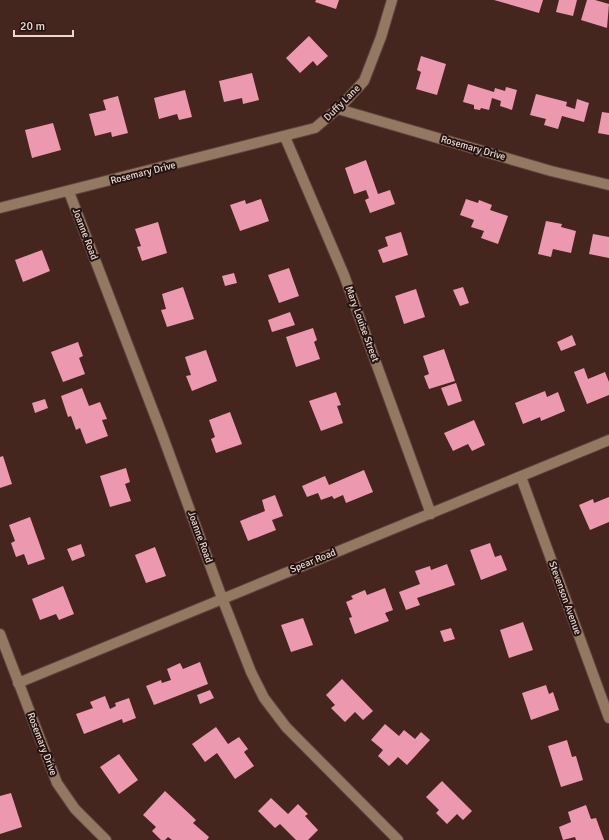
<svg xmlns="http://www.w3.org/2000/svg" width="609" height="840" viewBox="0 0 609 840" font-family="Signika,sans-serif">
<rect width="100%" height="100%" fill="#45261f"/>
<path fill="#ec98ae" d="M316 0H339L336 9 315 2Z
M494 0H543L539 13Z
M559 0H577L573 16 556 12Z
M587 0H595L609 4 607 28 581 20Z
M309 36 328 56 317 66 313 61 300 73 286 58Z
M421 56 446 64 437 95 416 89 421 72 417 70Z
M252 73 259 100 243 104 242 98 224 102 219 81Z
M468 84 494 92 495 88 505 91 506 87 517 90 512 110 500 106 501 101 492 98 489 110 481 108 480 110 474 109V105L463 102Z
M185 90 192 117 179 120 177 114 159 119 154 98Z
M536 94 567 102 566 106 575 109 577 99 589 103 584 122 562 116 558 129 544 125 546 119 530 115Z
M118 96 128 133 112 137 111 132 95 136 89 114 106 110 103 100Z
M602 112 609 113V135L598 133Z
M53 123 61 150 32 158 25 130Z
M366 160 378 194 390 190 395 204 370 213 365 200 369 198 366 190 354 194 345 168Z
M261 199 269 221 240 231 230 205 245 200 246 204Z
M466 199 478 203 479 200 492 205 490 210 508 216 498 244 481 238 484 231 471 227 474 220 460 215Z
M546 221 562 224 561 227 576 231 571 253 553 249 551 257 538 254Z
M158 222 167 253 142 261 137 247 141 246 135 229Z
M401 232 408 255 383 263 378 250 388 246 385 237Z
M593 234 609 237V258L589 254Z
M42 250 50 271 23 282 15 260Z
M289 268 299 296 279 303 268 275Z
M234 273 237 283 225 286 222 276Z
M183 287 194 319 167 327 161 310 166 309 162 294Z
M463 287 469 303 460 306 453 290Z
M416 289 425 317 404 324 395 296Z
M290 312 295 325 272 332 268 320Z
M313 328 317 340 314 342 320 359 296 367 286 337Z
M572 335 576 345 561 351 557 342Z
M78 342 83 356 79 358 85 374 63 382 51 352Z
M444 349 455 381 429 389 424 376 429 374 423 356Z
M206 350 217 381 192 391 186 376 191 375 185 357Z
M584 368 588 379 605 372 609 382V395L587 404 574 372Z
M456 383 462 401 448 406 441 388Z
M82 388 89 406 100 402 107 419 102 420 108 436 86 444 80 428 76 430 71 416 68 417 61 396Z
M545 391 547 397 558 392 565 411 541 421 540 417 523 424 515 403Z
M336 392 341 405 337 406 343 423 321 431 309 401Z
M45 399 48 408 35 413 32 403Z
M230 412 242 444 216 453 211 439 215 437 209 420Z
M474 420 485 445 472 451 468 444 453 451 444 433Z
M3 456 12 484 0 488V457Z
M126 468 130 482 125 484 131 501 110 507 100 476Z
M364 470 373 492 346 503 343 495 334 499 332 496 321 500 318 493 307 497 302 486 325 476 329 485Z
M275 495 283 516 272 520 276 530 248 541 240 521 265 511 262 500Z
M609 497V522L590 530 579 505 593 499 594 503Z
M30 517 45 559 28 565 24 554 16 557 11 543 15 541 9 525Z
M490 543 495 557 501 555 507 570 481 580 470 550Z
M81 544 85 556 72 561 67 549Z
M155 547 166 576 146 583 135 555Z
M447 564 455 585 417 598 420 605 406 610 399 592 420 584 415 571 430 566 431 570Z
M63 586 74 614 59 620 56 614 40 620 32 599Z
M385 588 393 610 385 613 389 621 355 634 349 618 352 617 346 602 353 599 351 596 365 590 367 595Z
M303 618 313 645 291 652 281 625Z
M523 622 533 650 509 658 500 630Z
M451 628 455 639 444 642 440 631Z
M200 662 208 684 154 705 146 686 161 680 162 683 171 680 167 669 180 663 183 669Z
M342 679 373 711 363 720 355 712 345 722 331 708 335 705 326 695Z
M546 685 549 694 553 692 559 710 531 720 522 693Z
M210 690 214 698 200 704 197 695Z
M105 696 110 709 116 706 115 703 129 698 136 718 123 723 122 719 84 734 76 714 93 708 90 702Z
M385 724 399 736 404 730 415 739 421 732 430 740 407 765 398 757 389 766 378 756 383 750 371 740Z
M216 727 228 744 239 737 248 749 244 752 254 766 235 779 217 753 205 762 192 744Z
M567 740 572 757 576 756 583 780 561 787 548 746Z
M119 754 138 780 119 794 100 767Z
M442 781 472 811 463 820 457 814 447 824 436 813 439 810 426 797Z
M165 791 196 820 193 823 209 837 207 840H172L168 837 165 840H161L152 831 156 827 143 815Z
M11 793 22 827 0 834V796Z
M271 798 288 814 298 804 308 814 305 816 318 830 308 840H296L280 824 275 828 258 811Z
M586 805 591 819 596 818 604 840H576L575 837 563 840 559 827 571 822 568 812Z"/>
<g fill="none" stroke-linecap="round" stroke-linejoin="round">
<g stroke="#60423c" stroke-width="12">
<path id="minor" d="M338 109 551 171 609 185
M285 137 344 275 431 514
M69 192 162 434 222 598 251 672 264 698 286 727 398 840
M0 208 315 128 342 105 364 81 381 37 392 0
M521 477 609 718
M0 634 57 783 75 809 106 840
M18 683 609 440"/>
</g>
<use href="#minor" stroke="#937962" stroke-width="10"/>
</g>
<g text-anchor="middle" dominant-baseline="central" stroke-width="4" stroke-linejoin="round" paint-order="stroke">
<g font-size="10" fill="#ecd7d2" stroke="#221310">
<text transform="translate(342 103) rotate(-45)">Duffy Lane</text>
<text transform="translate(473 148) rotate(16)">Rosemary Drive</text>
<text transform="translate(143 173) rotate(-14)">Rosemary Drive</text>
<text transform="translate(85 234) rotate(69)">Joanne Road</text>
<text transform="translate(362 324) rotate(70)">Mary Louise Street</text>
<text transform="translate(200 537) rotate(70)">Joanne Road</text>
<text transform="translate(313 561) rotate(-22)">Spear Road</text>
<text transform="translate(565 598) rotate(70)">Stevenson Avenue</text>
<text transform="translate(42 744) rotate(69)">Rosemary Drive</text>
</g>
</g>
<path d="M14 30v6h59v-6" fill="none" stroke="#ecd7d2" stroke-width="2"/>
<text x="20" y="30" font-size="12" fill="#ecd7d2" stroke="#221310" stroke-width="3" paint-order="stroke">20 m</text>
</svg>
